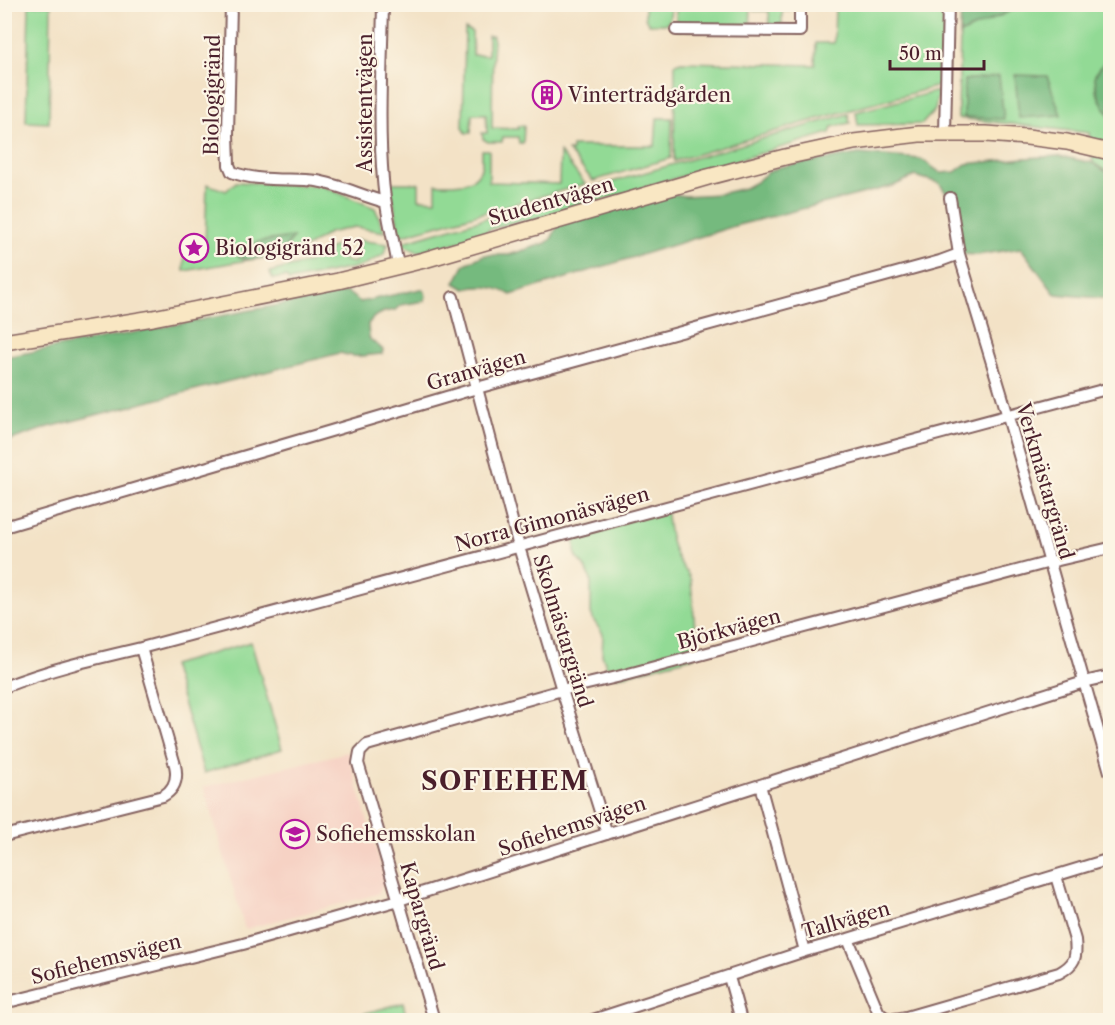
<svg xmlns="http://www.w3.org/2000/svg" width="1115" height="1025" viewBox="0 0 1115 1025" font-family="'Libre Caslon Text',serif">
<rect width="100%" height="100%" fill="#fcf5e5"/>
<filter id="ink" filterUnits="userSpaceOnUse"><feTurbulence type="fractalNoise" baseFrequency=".0167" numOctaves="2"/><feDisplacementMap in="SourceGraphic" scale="12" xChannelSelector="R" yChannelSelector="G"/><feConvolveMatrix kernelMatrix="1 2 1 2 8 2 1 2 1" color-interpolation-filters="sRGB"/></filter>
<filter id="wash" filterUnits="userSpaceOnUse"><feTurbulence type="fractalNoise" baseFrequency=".008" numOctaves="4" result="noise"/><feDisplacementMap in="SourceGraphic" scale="24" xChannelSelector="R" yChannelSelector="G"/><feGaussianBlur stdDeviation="1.35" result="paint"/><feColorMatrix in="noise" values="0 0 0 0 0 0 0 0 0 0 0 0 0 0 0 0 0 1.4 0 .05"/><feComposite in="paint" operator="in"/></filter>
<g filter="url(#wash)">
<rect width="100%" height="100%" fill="#f3e2c6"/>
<path fill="#f6d2c4" d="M348 752 385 881 378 894 245 929 204 787Z"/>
<path fill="#92da95" stroke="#6e7c60" stroke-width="1.5" d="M1086 4 1110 5V56L1095 75 1096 90 1100 100 1110 116V174L1093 163 1089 133 958 118 960 34 1019 7Z
M29 5H51L49 123 26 122Z
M389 5V4L474 5 471 9 457 8 450 10H395Z
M645 5H671C670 27 670 24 649 24L645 18Z
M676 5H751L750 31 676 30Z
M754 5H789V11H782V25H769V11H754Z
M835 5H948L946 84 817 119 674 161 675 64 681 62 815 65 816 43H834Z
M465 29 472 32 473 55H488V36H493L492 128 518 129V126H524L523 143H519L518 137H503L502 142H488L483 139 482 133H487L486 114H472L471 133H466L463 127Z
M938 91 935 110 922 124 858 125 856 112Z
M848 114 850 123 832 127 830 133 527 222 522 220 488 230 484 236 418 252 405 246 403 242Z
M657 118H672L671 158 593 181 568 151H572V146H655Z
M482 150H489V182L559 184 560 152 585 184 400 236 390 183H419V199L436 200V184C453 184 478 187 482 165 482 160 482 154 482 150Z
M236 182 322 186 375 208 385 232 354 227 329 233 302 250 280 256 293 238 239 257 248 260 184 271 185 247H205L207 184 226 191Z
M357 240 388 244 383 255 362 266 289 281 286 277 273 279 270 272 309 262 336 245 345 261 354 263 358 257Z
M666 507C668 524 669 540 676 555 680 565 688 571 691 581L695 629 694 657 617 677 609 672 602 655 603 634 594 621 591 613V580L584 566 578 559 575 552V531Z
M251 642 282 749 204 773 172 665Z
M403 1003 407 1020H364L362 1014Z"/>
<path fill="#75ba7e" stroke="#606c54" stroke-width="1.5" d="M961 5 1019 4V7L960 34Z
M1110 54V116C1100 101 1096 93 1095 75Z
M1015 75 1047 76 1061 115 1019 118Z
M999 76 1004 119 964 117V80Z
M859 154 921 159 941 173 955 172 966 164 1025 158 1059 156 1093 163 1110 174V299L1055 294 1021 248 978 255 959 254 950 198 939 183 915 176 893 186 738 225 511 295C495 286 482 285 465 289L455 283 465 264 484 255H509L546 243 551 239 561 220 657 192 685 196 719 194 745 188 756 182 767 173 779 167Z
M293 237 280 256 248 260 239 257 257 242Z
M421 289 425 292 426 297 424 301 401 305 395 310 384 312 374 317 368 324C369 347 370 336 383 350L382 354C364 355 358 359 340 353L49 427 5 442V357L347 292 360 302Z"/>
</g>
<g filter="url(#ink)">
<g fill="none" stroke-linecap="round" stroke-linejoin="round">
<g stroke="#856361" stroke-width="14">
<path id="street" d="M231 4 228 134 229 165 232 172C257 182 290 178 317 181 340 185 362 196 385 202
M383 4C382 63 378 122 383 180 385 209 393 237 398 266
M676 30 800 31V4
M945 133 948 4
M950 198 959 254 1002 396 1110 772
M453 297 519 547 562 690 607 834
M4 527 477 388 940 261 959 254
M4 687C50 669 94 659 141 648L1110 388
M760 785 805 951
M4 836 163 796C175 789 178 778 175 765L141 648
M848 939 878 1011C885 1021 895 1020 906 1017L1059 973C1075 964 1077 958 1075 940L1056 876
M729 977 741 1020
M4 1003 243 944 399 900 1084 682 1110 676
M434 1020 358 763 360 752 367 745 562 690 617 677 1050 562 1110 548
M593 1020 805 951 848 939 1110 859"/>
</g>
<g stroke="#856361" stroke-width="18">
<path id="secondary" d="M4 342 153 318 338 281 424 260 708 177 785 157 854 142 919 134H986L1027 137 1067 142 1110 152"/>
</g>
<use href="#street" stroke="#fff" stroke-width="10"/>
<use href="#secondary" stroke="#f9e7c3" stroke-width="15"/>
</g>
</g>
<defs>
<g id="building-ring" transform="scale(1.5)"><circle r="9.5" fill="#fcf5e5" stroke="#b5179e" stroke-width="1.5"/><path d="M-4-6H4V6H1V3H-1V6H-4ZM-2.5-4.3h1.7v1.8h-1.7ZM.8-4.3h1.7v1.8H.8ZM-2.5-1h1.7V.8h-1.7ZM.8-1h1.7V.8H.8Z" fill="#b5179e"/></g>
<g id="sight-ring" transform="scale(1.5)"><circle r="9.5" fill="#fcf5e5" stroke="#b5179e" stroke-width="1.5"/><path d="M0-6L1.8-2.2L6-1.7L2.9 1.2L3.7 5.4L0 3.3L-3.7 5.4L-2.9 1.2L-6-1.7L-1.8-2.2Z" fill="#b5179e"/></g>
<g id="school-ring" transform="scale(1.5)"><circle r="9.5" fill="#fcf5e5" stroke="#b5179e" stroke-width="1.5"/><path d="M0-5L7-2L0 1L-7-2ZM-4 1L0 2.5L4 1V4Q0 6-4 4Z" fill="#b5179e"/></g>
</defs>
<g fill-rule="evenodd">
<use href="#building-ring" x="547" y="95"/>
<use href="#sight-ring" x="194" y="248"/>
<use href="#school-ring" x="295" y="834"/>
</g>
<g text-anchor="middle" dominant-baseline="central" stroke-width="4.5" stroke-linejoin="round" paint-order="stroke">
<g font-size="20" fill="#4a1f2b" stroke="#fcf5e5">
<text transform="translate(212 95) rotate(-89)">Biologigränd</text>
<text transform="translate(365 103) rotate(-90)">Assistentvägen</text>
<text transform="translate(551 201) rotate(-16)">Studentvägen</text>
<text transform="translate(476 370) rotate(-16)">Granvägen</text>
<text transform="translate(1045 481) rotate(74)">Verkmästargränd</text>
<text transform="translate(552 519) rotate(-15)">Norra Gimonäsvägen</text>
<text transform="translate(729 629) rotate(-15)">Björkvägen</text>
<text transform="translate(563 631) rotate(73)">Skolmästargränd</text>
<text transform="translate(572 826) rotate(-18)">Sofiehemsvägen</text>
<text transform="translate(422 916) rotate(74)">Kapargränd</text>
<text transform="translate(846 920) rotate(-16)">Tallvägen</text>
<text transform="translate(106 959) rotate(-14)">Sofiehemsvägen</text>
</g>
<g font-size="20" fill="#4a1f2b" stroke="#fcf5e5" text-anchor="start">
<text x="568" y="95">Vinterträdgården</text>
<text x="215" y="248">Biologigränd 52</text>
<text x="316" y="834">Sofiehemsskolan</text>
</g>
<g font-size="26" font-weight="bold" letter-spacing="1.5" fill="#4a1f2b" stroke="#fcf5e5">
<text x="505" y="781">SOFIEHEM</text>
</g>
</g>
<rect width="1115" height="1025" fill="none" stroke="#fcf5e5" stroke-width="24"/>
<path d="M890 60v9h94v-9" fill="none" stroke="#4a1f2b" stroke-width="3"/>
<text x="899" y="60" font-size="18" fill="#4a1f2b" stroke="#fcf5e5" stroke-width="4.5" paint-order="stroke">50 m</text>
</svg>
